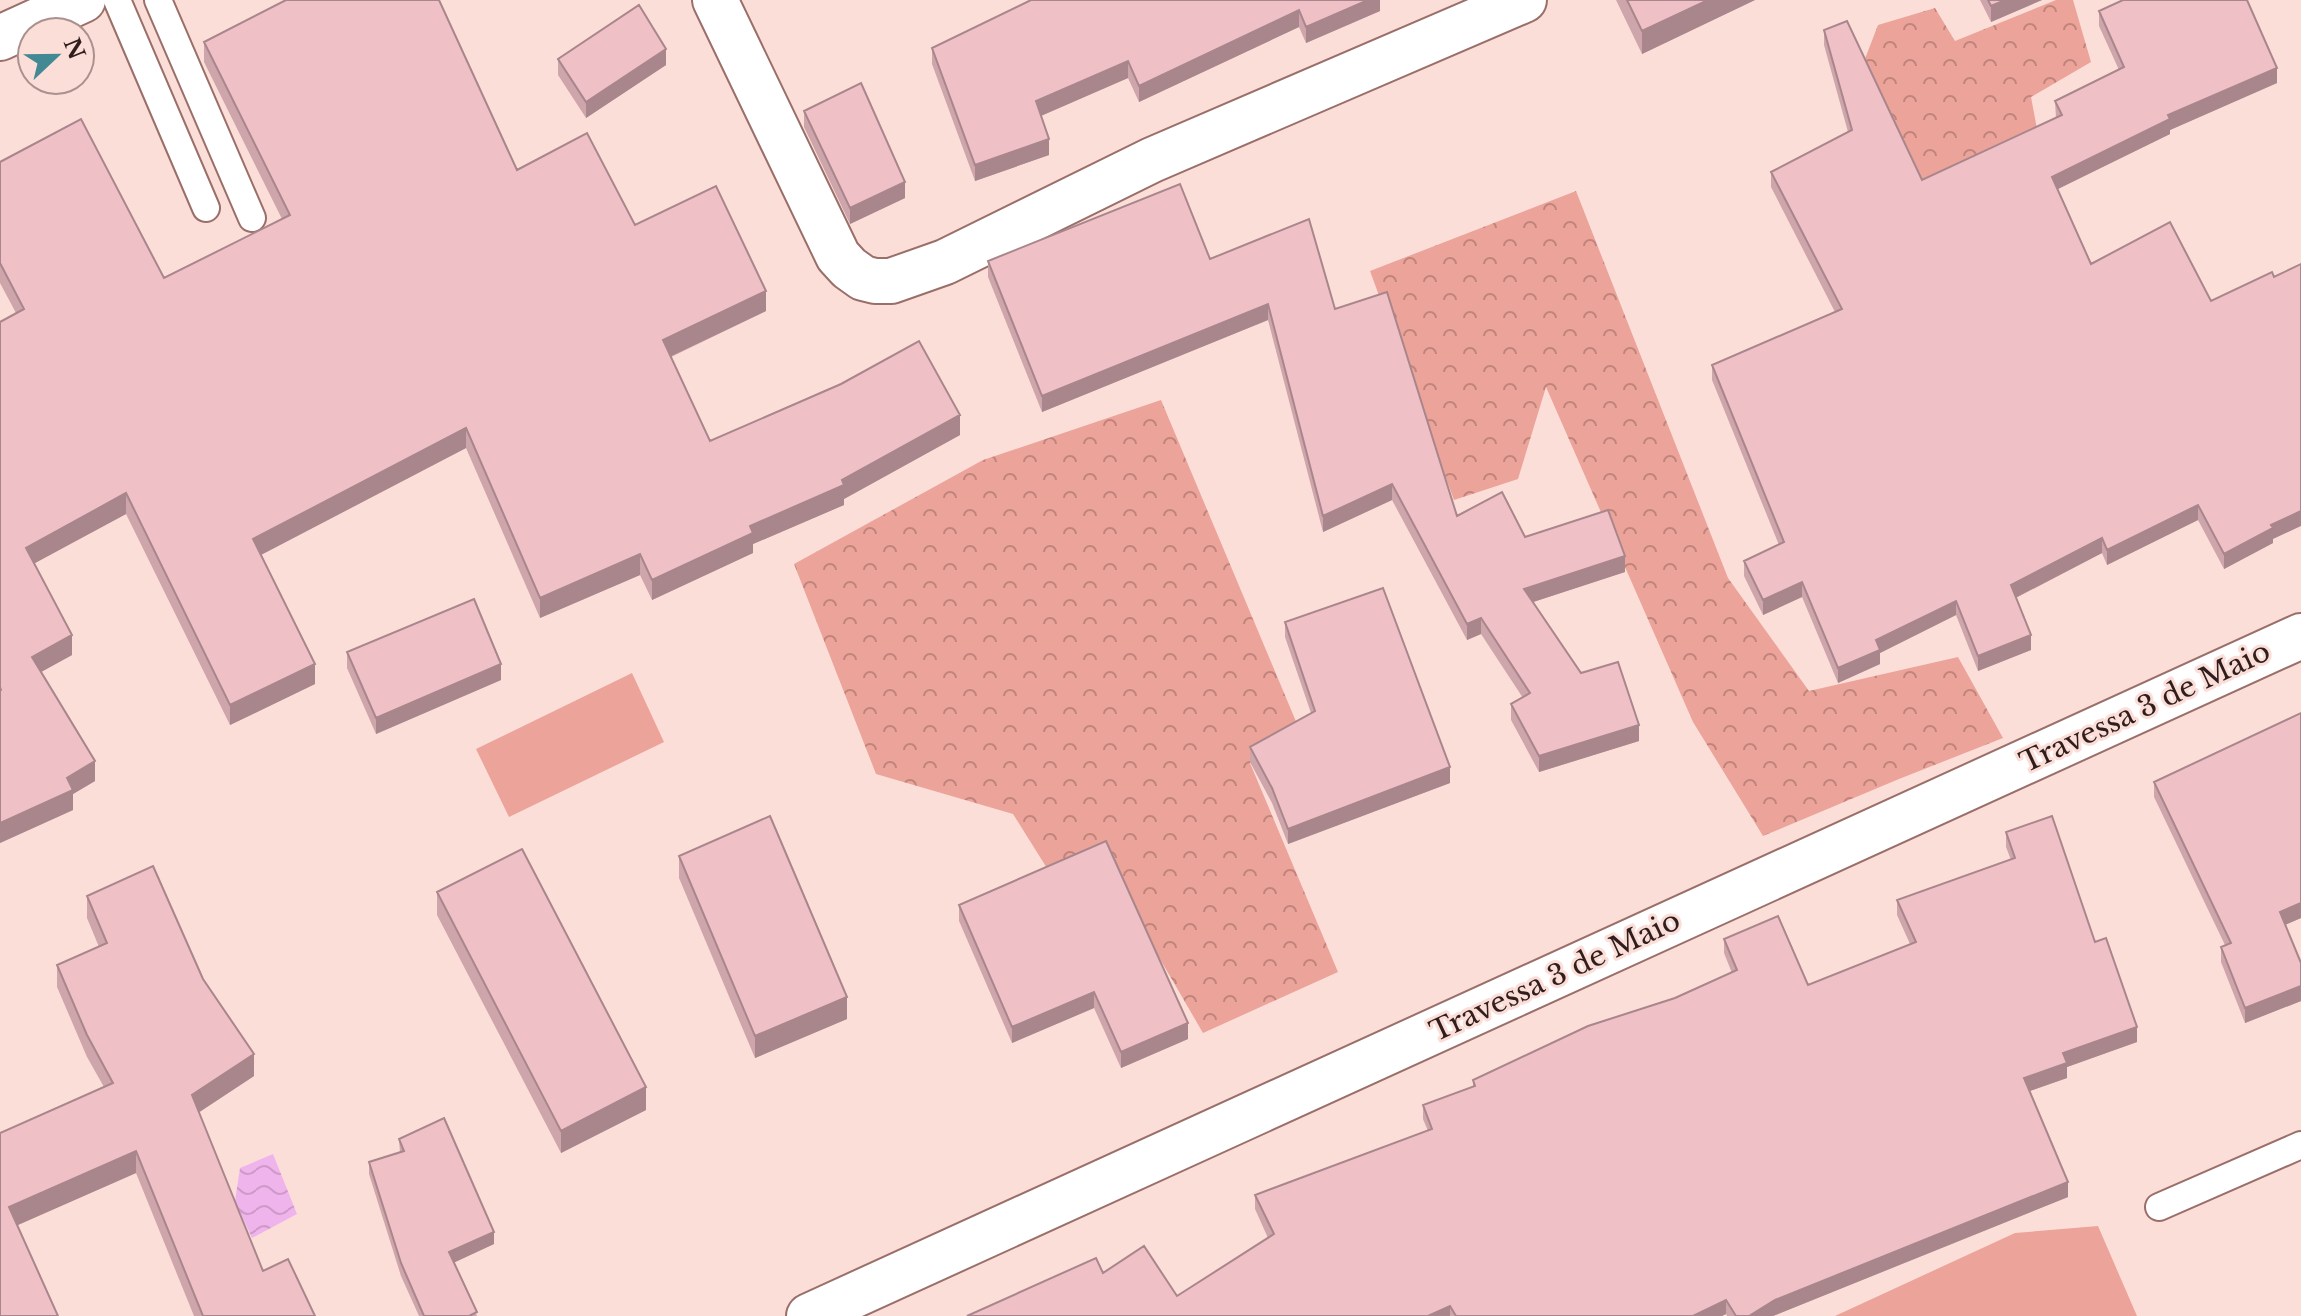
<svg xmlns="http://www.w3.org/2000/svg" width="2301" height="1316" viewBox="0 0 2301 1316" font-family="'Libre Baskerville',serif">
<defs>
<pattern id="forest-crowns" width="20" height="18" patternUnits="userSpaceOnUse" patternTransform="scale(2)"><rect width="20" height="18" fill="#eca399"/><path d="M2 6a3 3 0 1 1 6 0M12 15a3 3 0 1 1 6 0" fill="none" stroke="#c0847c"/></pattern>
<pattern id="water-waves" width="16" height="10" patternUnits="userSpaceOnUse" patternTransform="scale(2)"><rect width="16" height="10" fill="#f0b4ec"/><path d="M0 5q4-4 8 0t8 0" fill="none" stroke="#ce9aca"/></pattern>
</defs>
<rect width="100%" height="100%" fill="#fcded9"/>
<path fill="url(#forest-crowns)" d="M2056 0H2073L2091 62 2031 97 2037 129 1924 186 1863 64 1878 25 1935 8 1955 41Z
M1576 191 1728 578 1809 691 1958 657 2003 738 1899 779 1763 836 1693 722 1546 387 1518 479 1454 500 1370 271Z
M1161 400 1300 731 1250 763 1338 972 1203 1033 1095 847 1050 873 1013 814 876 774 794 564 983 460Z"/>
<path fill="#eca399" d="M632 673 664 742 509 817 476 749Z
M2098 1226 2137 1316H1835L2015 1233Z"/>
<path fill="url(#water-waves)" d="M273 1154 297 1214 252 1238 235 1201 240 1168Z"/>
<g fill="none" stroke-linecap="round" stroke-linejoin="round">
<g stroke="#9a6f69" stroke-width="30">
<path id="service" d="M117 0 206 208
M158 0 252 218
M2159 1207 2301 1145"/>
</g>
<g stroke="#9a6f69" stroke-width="48">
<path id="minor" d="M715 0 838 256 849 268 863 278 875 281H891L945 262 1152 160 1524 0
M809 1316 2301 636"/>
</g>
<g stroke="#9a6f69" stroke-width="48">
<path id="secondary" d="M0 38 83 0"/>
</g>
<use href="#service" stroke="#fff" stroke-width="26"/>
<use href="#minor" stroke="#fff" stroke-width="44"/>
<use href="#secondary" stroke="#fff" stroke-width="44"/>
</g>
<path fill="#cea5ab" d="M1380 0V11L1306 43 1299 27 1139 102 1128 78 1041 116 1049 155 975 181 932 64V48Z
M1616 0H1755L1642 54Z
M1980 0H2042L1991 22Z
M2099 11 2277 83 2170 130V134L2057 189 2091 264 2273 539V543L2224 569 2198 520 2107 565 2102 553 2016 598 2031 650 1978 671 1956 615 1880 653V664L1838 683 1802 597 1763 615 1744 576V561L1779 545 1712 380V365L1835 312 1771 187V172L1848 132 1824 45V30L1922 180 2056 118 2055 101 2119 70 2099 26Z
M204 42 517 170 635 225 766 311 671 357 710 441 960 435 844 499V505L753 544V553L652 600 640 575 540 618 466 448 261 555 315 684 230 725 126 514 34 563 72 655 41 672 95 781 73 794V810L0 843V322L16 313 0 283V162L164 278 282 219 204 62Z
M558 59 666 65 586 118 558 75Z
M804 111 905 198 850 224 804 127Z
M1210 259 1335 309 1457 516 1525 537 1625 572 1533 602 1581 673 1639 741 1539 772 1511 720V704L1523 698 1481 634 1467 640 1392 500 1323 532 1268 320 1042 412 988 277V261Z
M1285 622 1450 783 1288 844 1272 803 1250 762V747L1311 713 1285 637Z
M347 652 501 680 376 734 347 668Z
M2301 713V918L2285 925 2301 963V1001L2245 1023 2221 962V947L2225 945 2154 797V782Z
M2006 832 2095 942 2137 1042 2067 1067V1078L2030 1091 2068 1197 1773 1316H1727L1726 1314 1722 1316H967L1103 1273 1177 1296 1268 1238 1255 1209V1195L1428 1131 1423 1119V1105L1473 1087V1080L1675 998 1732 973 1724 953V939L1808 985 1910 944 1897 915V900L2011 860 2006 847Z
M679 856 847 1019 755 1058 679 878Z
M437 892 646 1110 561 1153 437 915Z
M87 896 203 979 254 1076 199 1112 263 1271 315 1316H194L136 1173 17 1225 0 1316V1133L104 1087 87 1057 57 987V965L99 947 87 918Z
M959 905 1188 1039 1121 1068 1094 1008 1012 1043 959 921Z
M399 1139 494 1244 454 1262 477 1316H419L401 1276 369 1174V1162L400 1153Z"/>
<path fill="#a8868b" d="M1368 0H1380V11L1306 43V27Z
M1708 0H1755L1642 54V31Z
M2005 0H2042L1991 22V6Z
M1299 10V27L1139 102V86Z
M666 49V65L586 118V102Z
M1128 61V78L1036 118V101Z
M2277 68V83L2170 130V134L2052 192V177L2168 115Z
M1049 139V155L975 181V165Z
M905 182V198L850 224V208Z
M766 291V311L663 360V340Z
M1268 304V320L1042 412V396Z
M960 415V435L844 499V505L753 544V553L652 600V580L750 526 842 480Z
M466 428V448L253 559V539Z
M1392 484V500L1323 532V516Z
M126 493V514L26 568V548Z
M2198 505V520L2107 565V550Z
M2301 511V526L2273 539V543L2224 569V554L2271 525Z
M2102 538V553L2011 600V585Z
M640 554V575L540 618V598Z
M1625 556V572L1524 605V589Z
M1802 582V597L1763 615V600Z
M1956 601V615L1880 653V664L1838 683V668L1876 640Z
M1481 618V634L1467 640V624Z
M72 635V655L32 677V657Z
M2031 635V650L1978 671V656Z
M315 664V684L230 725V705Z
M501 664V680L376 734V718Z
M1639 725V741L1539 772V756Z
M95 761V781L73 794V810L0 843V823L67 778Z
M1450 767V783L1288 844V829Z
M2301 903V918L2280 927V912Z
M2301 986V1001L2245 1023V1008Z
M1094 992V1008L1012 1043V1027Z
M847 997V1019L755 1058V1036Z
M1188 1023V1039L1121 1068V1052Z
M2137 1027V1042L2067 1067V1078L2024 1093V1078L2063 1053Z
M254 1054V1076L192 1117V1095Z
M646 1087V1110L561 1153V1131Z
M136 1151V1173L9 1229V1207Z
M2068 1182V1197L1773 1316H1749L1775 1300Z
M494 1232V1244L449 1265V1252Z
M1726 1300V1314L1722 1316H1693Z
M1450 1306V1316H1428Z"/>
<path fill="#f0c0c7" stroke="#a8868b" stroke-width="2" d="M286 0H439L517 170 587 133 635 225 716 186 766 291 663 340 710 441 841 384 919 341 960 415 842 480 844 485 750 526 753 533 652 580 640 554 540 598 466 428 253 539 315 664 230 705 126 493 26 548 72 635 32 657 95 761 67 778 73 790 0 823V691L1 690 0 687V322L24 309 0 263V162L81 119 164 278 290 215 204 42Z
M1031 0H1368L1306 27 1299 10 1139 86 1128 61 1036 101 1049 139 975 165 932 48Z
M1627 0H1708L1642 31Z
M1988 0H2005L1991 6Z
M2123 0H2247L2277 68 2168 115 2170 119 2052 177 2091 264 2170 222 2211 301 2272 272 2274 277 2301 264V511L2271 525 2273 528 2224 554 2198 505 2107 550 2102 538 2011 585 2031 635 1978 656 1956 601 1876 640 1880 650 1838 668 1802 582 1763 600 1744 561 1784 542 1712 365 1842 309 1771 172 1852 130 1824 30 1847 21 1922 180 2062 115 2055 101 2124 67 2099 11Z
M639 5 666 49 586 102 558 59Z
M861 83 905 182 850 208 804 111Z
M1180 184 1210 259 1309 219 1335 309 1387 292 1457 516 1502 492 1525 537 1608 510 1625 556 1524 589 1581 673 1618 662 1639 725 1539 756 1511 704 1530 693 1481 618 1467 624 1392 484 1323 516 1268 304 1042 396 988 261Z
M1383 588 1450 767 1288 829 1272 788 1250 747 1315 711 1285 622Z
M474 599 501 664 376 718 347 652Z
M2301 713V903L2280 912 2301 963V986L2245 1008 2221 947 2231 943 2154 782Z
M770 816 847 997 755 1036 679 856Z
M2052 816 2095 942 2106 938 2137 1027 2063 1053 2067 1063 2024 1078 2068 1182 1775 1300 1749 1316H1736L1726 1300 1693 1316H1456L1450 1306 1428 1316H967L1096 1258 1103 1273 1144 1246 1177 1296 1274 1234 1255 1195 1432 1129 1423 1105 1475 1086 1473 1080 1588 1026 1675 998 1737 970 1724 939 1778 916 1808 985 1916 942 1897 900 2015 858 2006 832Z
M1106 841 1188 1023 1121 1052 1094 992 1012 1027 959 905Z
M522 849 646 1087 561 1131 437 892Z
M153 866 203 979 254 1054 192 1095 263 1271 288 1259 315 1316H203L136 1151 9 1207 58 1316H0V1133L113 1083 87 1035 57 965 107 943 87 896Z
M444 1118 494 1232 449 1252 477 1312 469 1316H424L401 1263 369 1162 404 1151 399 1139Z"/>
<g text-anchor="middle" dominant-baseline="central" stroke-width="6" stroke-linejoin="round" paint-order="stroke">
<g font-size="28" fill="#301e1c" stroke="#fcded9">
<text transform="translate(2145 707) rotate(-25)">Travessa 3 de Maio</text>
<text transform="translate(1555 976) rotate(-25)">Travessa 3 de Maio</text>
</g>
</g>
<g transform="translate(56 56) rotate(68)"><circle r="38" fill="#fcded9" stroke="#aa918d" stroke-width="2"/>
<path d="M0-6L14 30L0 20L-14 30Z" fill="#438994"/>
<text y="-12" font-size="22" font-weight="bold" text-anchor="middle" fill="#301e1c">N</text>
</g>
</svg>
